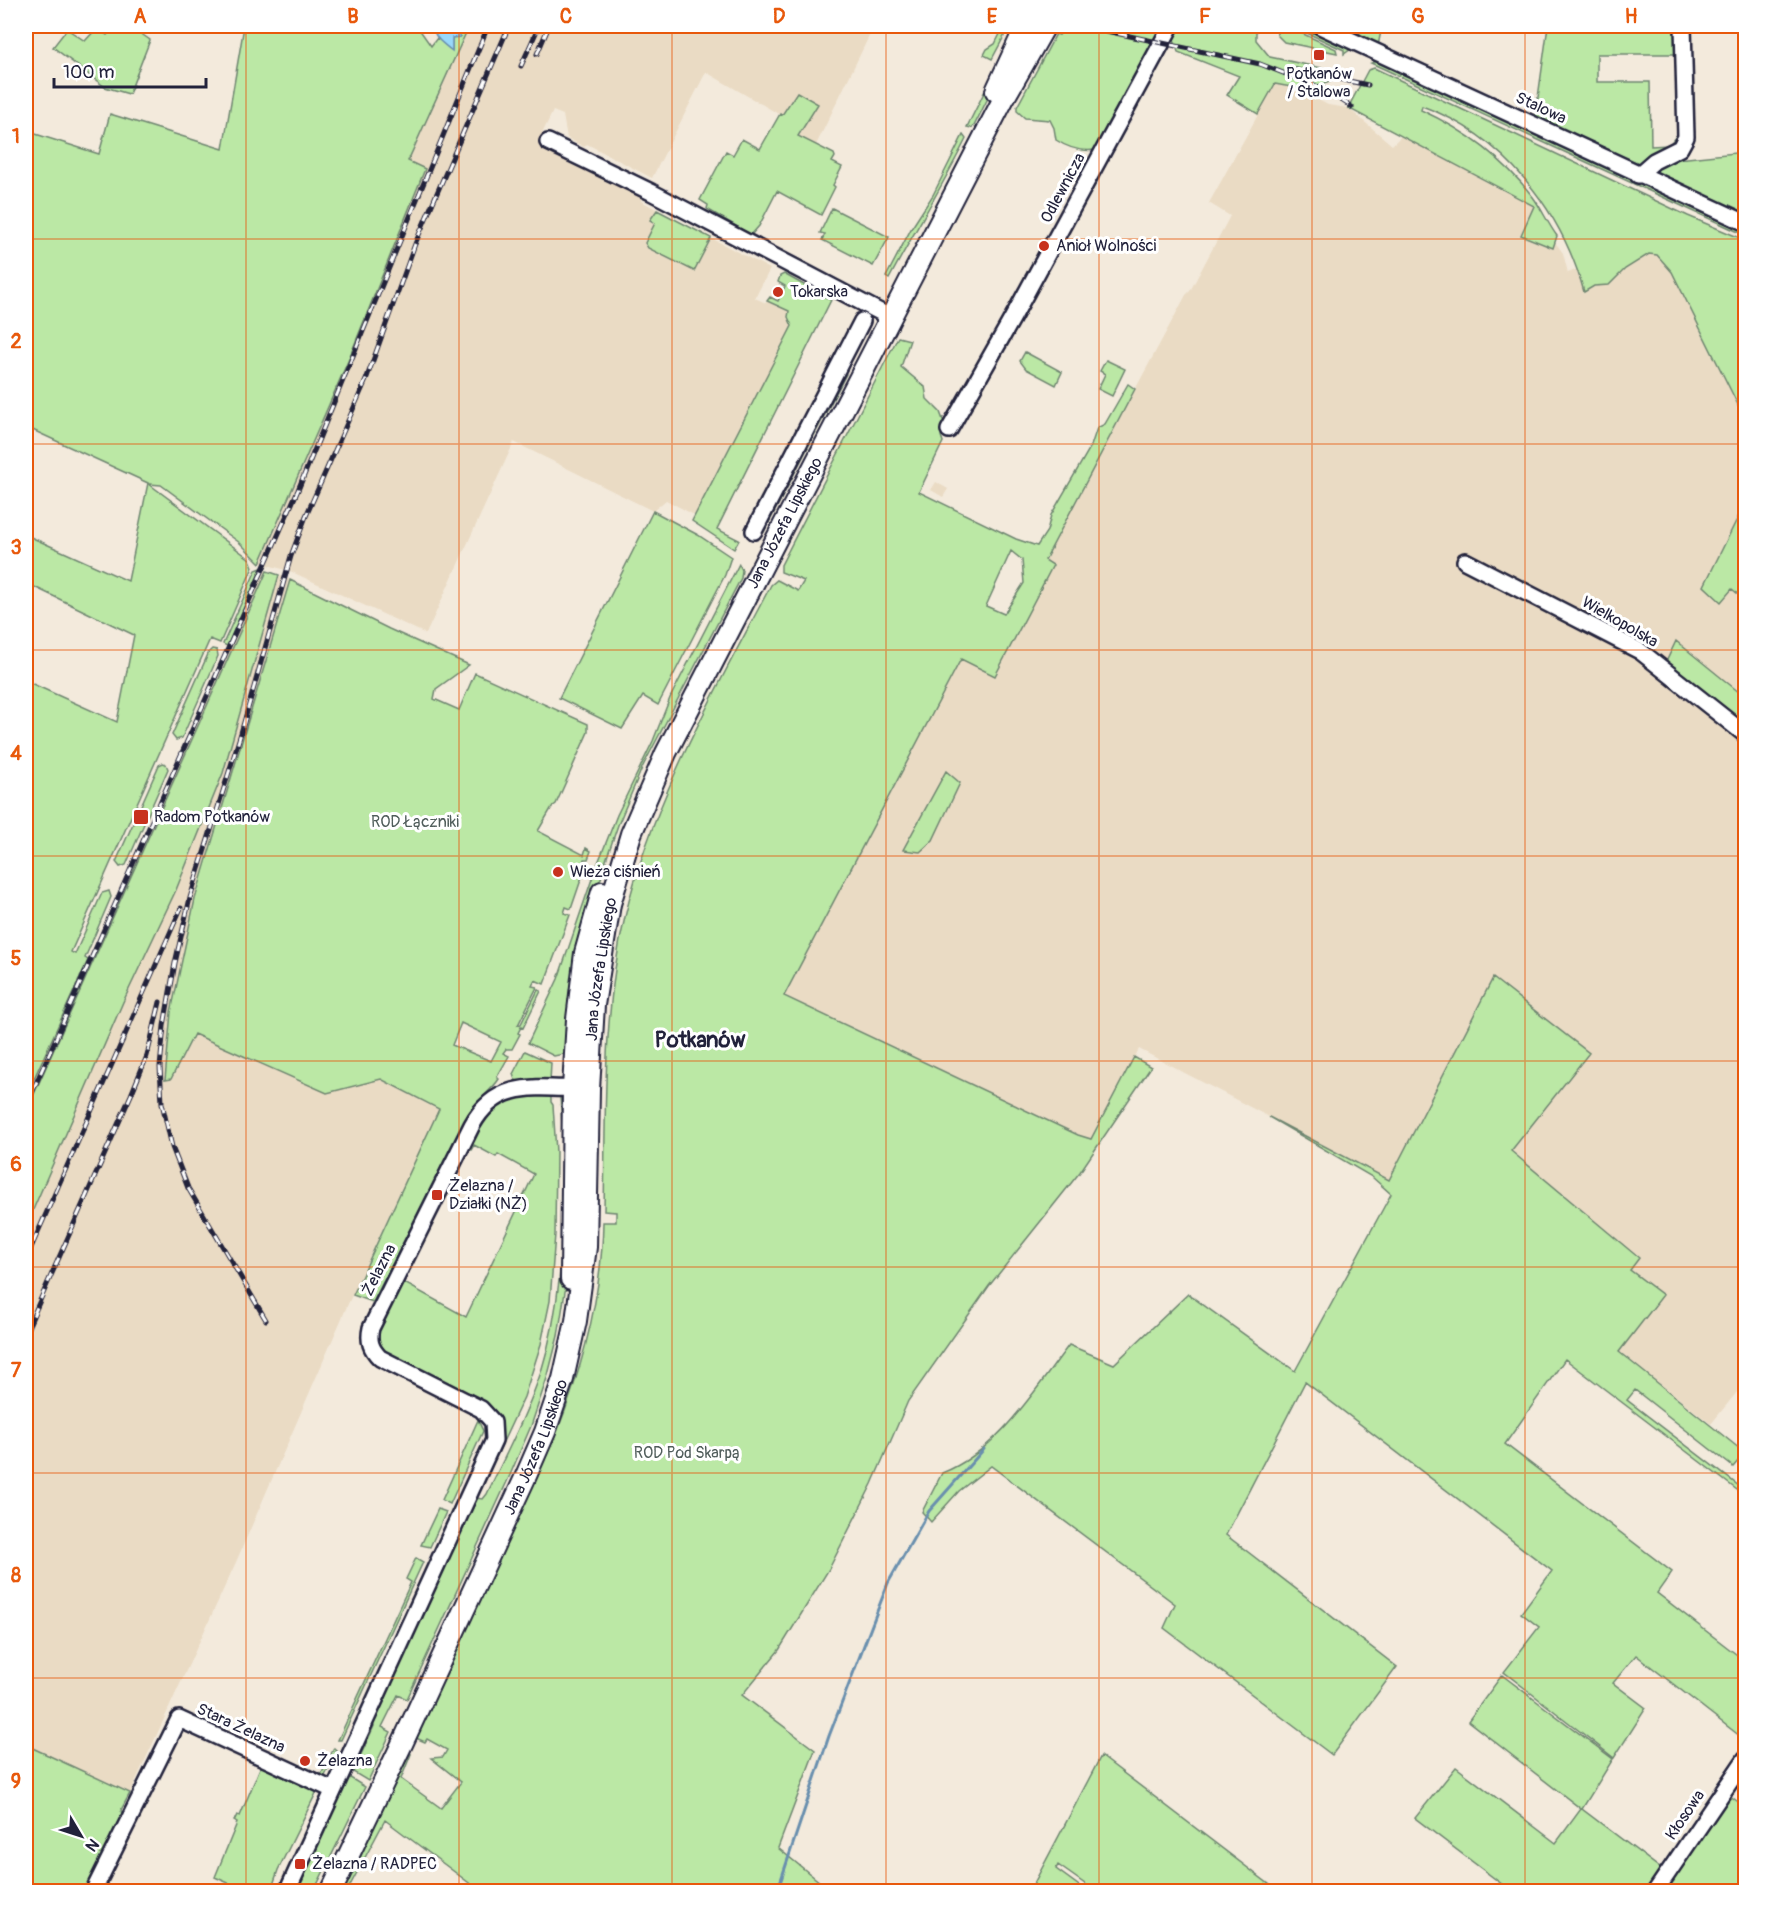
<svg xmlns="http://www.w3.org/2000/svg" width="1771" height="1917" viewBox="0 0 1771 1917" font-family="Pangolin,sans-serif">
<rect width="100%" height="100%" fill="#f3eadc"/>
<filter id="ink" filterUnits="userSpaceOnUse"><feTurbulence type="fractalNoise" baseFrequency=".0167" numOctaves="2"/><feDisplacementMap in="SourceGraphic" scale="12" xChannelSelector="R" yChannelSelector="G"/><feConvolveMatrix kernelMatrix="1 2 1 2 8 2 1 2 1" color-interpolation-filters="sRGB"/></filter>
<g filter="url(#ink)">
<path fill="#eadbc4" d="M469 26H874L816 145 798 136 818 104 782 116 706 72 652 178 587 144 584 147 567 138 563 115 553 111 538 142 642 197 641 201 770 269 755 298 766 303 767 301 790 311 788 316 792 326 696 516 666 500 653 511 514 442 426 634 290 571 260 563 348 361 425 170 408 162Z
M1275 84 1297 89 1328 105 1348 108 1392 145 1401 136 1535 206 1521 235 1553 248 1555 242 1563 253 1568 273 1655 237 1745 419V503L1704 586 1732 589 1746 600V1381L1711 1424 1619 1352 1663 1295 1630 1270 1639 1258 1510 1151 1589 1053 1389 1180 1139 1049 1092 1139 1078 1135 784 996 961 659 995 676 1052 566 1045 561 1069 512 1186 295 1190 291 1230 216 1209 203Z
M936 482 948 489 943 497 931 490Z
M261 568 267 571 26 1112V1096L88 960Z
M279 575 290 580 195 899 172 1079 194 1034 327 1093 381 1079 439 1110 348 1304 236 1562 130 1793 26 1745V1226L123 1002 176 890 223 773Z"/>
<path fill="#bbe8a5" stroke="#6e8570" stroke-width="1.5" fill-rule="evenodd" d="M115 26H130L150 40 129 94 105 87 53 47 67 29 85 41 97 28 107 35Z
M244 26H417L431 46 437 38 452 50V37H460V26H469L408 161 425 169 348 361 260 563 240 543 161 485 149 484 250 559 253 567 220 643 210 639 71 952 75 954 102 893 109 891 111 897 85 958 88 960 26 1096V681L117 722 134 635 26 583V535L128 581 148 483 26 427V131L99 154 110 114 223 149Z
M1004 26 1009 27 992 59 984 55 987 49 995 44Z
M1017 26 992 90 974 126 971 128 967 127Z
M1062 26H1163L1096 150C1081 152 1068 148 1056 140L1054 128 1050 120 1025 118 1017 111V107L1056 34 1059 35 1064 28Z
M1182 26H1256V40L1270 57 1340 72 1342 75C1311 90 1309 91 1275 84L1258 114 1227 95 1239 76 1178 52 1173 37Z
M1276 26H1286L1336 49 1337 53 1284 42 1277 35Z
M1292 26H1309L1348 44 1351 49 1344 54V50Z
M1361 26H1382L1378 46 1359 37Z
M1548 26H1676L1675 54H1597V82H1650L1651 146 1669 145 1677 135V143L1639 168 1535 119Z
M1377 61 1745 229V235L1371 63Z
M1374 68 1688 216 1745 240V419L1672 272 1657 255 1649 254 1625 269 1609 285 1594 286 1584 292C1562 211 1503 135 1422 106L1421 110C1465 130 1503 158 1533 197 1542 209 1548 224 1557 236L1553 248 1521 235 1534 206 1348 108 1368 70Z
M797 92 818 104 798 136 834 154 835 157 832 162 842 167 833 185 835 187 821 215 777 191 759 226 751 235 707 209 708 205 700 200 726 151 733 155 742 139 760 149 780 114 782 115Z
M963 135 966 139C942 187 914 232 889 279L886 277 911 229 933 195Z
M1745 152V217L1652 173V167L1668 160Z
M832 208 889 237 873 266 822 240 825 234 820 233Z
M657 210 711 238 694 271 648 248 645 243 655 223 650 220Z
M784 274 831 300 717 529 739 540 734 549 692 521 792 326 788 317 789 311 767 301 770 297 778 301 785 286 778 282 780 276Z
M898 337 910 340 901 367 925 387 927 399 940 412 946 428 941 436 943 442 919 492 1016 539 1037 546 1047 531 1051 515 1091 446 1097 428 1105 424 1128 384 1135 389 1045 560 1053 565 995 676 961 659 784 996 1078 1135 1091 1139 1134 1057 1151 1067 1080 1172 989 1286 908 1401 872 1484 829 1569 779 1650 742 1695 815 1750 778 1848 831 1891H480L385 1820 347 1891 342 1892 409 1754H411L401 1779 441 1808 461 1782 431 1758 443 1757 447 1750 427 1739 425 1742 416 1738 557 1432C583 1366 602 1294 603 1222H616V1212L604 1211C606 1113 602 1013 625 917 653 798 715 692 771 585L777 580 798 591 804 581 781 572V565ZM1011 551 1022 560 1024 583 1004 614 986 606Z
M1025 352 1062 372 1056 385 1026 369 1020 361Z
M1106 360 1125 369 1112 396 1098 389 1105 374 1100 371Z
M843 369 846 374 764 532 759 529Z
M1745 503V600L1732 589 1721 602 1704 586Z
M653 511 698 535 731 557 725 575 658 705 643 696 622 729 559 698Z
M739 564 742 570 741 578 642 768 618 825 606 860 569 994 564 1054 554 1056 528 1043 558 979 594 873 617 815 653 741 670 698Z
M261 568 227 646 223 644 256 570Z
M267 571 279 575 223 773 176 890 123 1002 26 1226V1112Z
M290 580 389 629 469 665 436 689 434 699 459 710 475 673 588 724V732L556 804 552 807 538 831 584 855 586 848 591 851 588 859H584L582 866 585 868 571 909 566 907 564 913 570 915 544 984 535 980 532 986 537 987 518 1025 521 1024 538 990 541 991 523 1028 521 1027 518 1033 520 1034 512 1049H506L503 1053 509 1056 497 1077 499 1079C491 1092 477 1099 468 1114L373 1302 353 1295 439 1109 381 1079 327 1093 194 1034 171 1079 165 1080 171 1012 195 899ZM461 1023 501 1042 491 1061 452 1045Z
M1676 641 1745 697V725L1666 662Z
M212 649 217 650 218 656 182 738 176 740 172 735 209 652Z
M163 763 166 764 168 769 126 865 120 867 116 862 159 765Z
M946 771 960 783 933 840 920 852 903 850Z
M1493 978 1589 1053 1511 1151 1639 1258 1630 1270 1663 1295 1619 1352 1745 1453 1733 1467 1635 1390 1627 1400 1743 1489 1745 1488V1496L1565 1359 1505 1444 1672 1572 1657 1593 1745 1661V1740L1636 1655 1613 1683 1646 1708 1614 1758 1504 1672 1539 1627 1521 1613 1552 1571 1305 1382 1226 1535 1397 1667 1332 1755 1164 1628 1175 1604 991 1466 959 1491 931 1522 922 1512 942 1473C998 1451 1034 1391 1069 1345L1114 1364 1188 1294 1295 1371 1391 1194 1372 1177 1269 1117 1389 1180Z
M525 1051 551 1063 550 1082H520L515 1080 513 1074Z
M551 1095V1102L553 1105 556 1152 555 1234 550 1301 541 1344 524 1397 481 1489 479 1488 497 1453 501 1438V1422L497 1415 482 1400 387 1355C365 1334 390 1303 401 1281L466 1317 534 1174 498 1154 496 1157 474 1145 471 1150 466 1148 490 1110 515 1096Z
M560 1098 564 1101 567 1279 558 1336 548 1375 531 1426 510 1475 407 1699 398 1695 382 1727 391 1732 368 1781 353 1772 374 1726 371 1724 475 1498 483 1499 487 1494C506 1454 527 1414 541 1372 560 1311 563 1249 563 1185 563 1156 563 1127 560 1098Z
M478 1420 483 1431 450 1504 442 1500Z
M438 1509 446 1512 430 1547 421 1545Z
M416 1558 423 1562 341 1740H338L411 1582 406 1579Z
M1502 1675 1613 1759 1582 1809 1665 1872 1651 1891H1511L1415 1818 1456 1767 1556 1843 1581 1809 1468 1721Z
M26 1745 130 1793 121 1810 123 1819 89 1891 26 1892Z
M259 1747 321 1775 334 1748 337 1751 323 1780 259 1749Z
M1101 1756 1278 1891H1095L1058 1865 1056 1869 1086 1891H1030Z
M262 1763 318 1789 278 1870 271 1891H246L215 1877 237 1823 234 1821 237 1815 240 1816Z
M347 1776 365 1787 314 1891 294 1892Z
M1725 1792 1745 1807V1891H1673L1663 1885Z"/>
<path fill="#99d8fb" stroke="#698fae" stroke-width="1.5" d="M433 26H460V37L452 38V51C442 43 434 38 433 26Z"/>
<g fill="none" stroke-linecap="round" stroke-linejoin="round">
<path stroke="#698fae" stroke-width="3" d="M777 1892 829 1736 888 1583 929 1511 984 1449"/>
<g stroke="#22223b" stroke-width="20">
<path id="minor" d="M1320 26 1746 223
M548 142 651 192 882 313 888 324
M1638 175 1654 161 1680 148 1686 137 1683 26
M949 430 1012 319 1171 26
M754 531 862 321
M1465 561 1640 651 1746 735
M93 1892 179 1719 333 1790
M287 1892 494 1440 493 1422 481 1409 380 1358C371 1349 368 1341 371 1328L472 1125C497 1079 537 1088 582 1089
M1655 1892 1746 1758"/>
</g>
<g stroke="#22223b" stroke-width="24">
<g id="major">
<path d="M996 91 1026 26"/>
<path d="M571 1279 573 1088 577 1019 585 953 602 892"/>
<path id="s1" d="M331 1892 402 1744 525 1478 545 1432 563 1379 576 1321 586 1247 589 1089 594 1005 610 904 631 834 666 753 1004 98 1045 26"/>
</g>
</g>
<use href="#minor" stroke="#fff" stroke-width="15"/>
<use href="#major" stroke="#fff" stroke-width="20"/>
<g stroke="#22223b" stroke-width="5">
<path id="rail" d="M1083 26 1260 64 1324 89 1352 107
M537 54 549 26
M521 66 539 26
M1296 70 1368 85
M26 1106 298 490 488 26
M26 1259 181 908
M266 1320 188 1188 172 1147 162 1103 160 1067 164 1026 175 963 190 898 241 733 291 556 306 516 366 380 415 244 509 26
M26 1332 131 1095 147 1056 160 1002"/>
</g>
<use href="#rail" stroke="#fff" stroke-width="3" stroke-dasharray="9" stroke-linecap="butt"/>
</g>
</g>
<path fill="none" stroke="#e8590c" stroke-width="1.5" stroke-opacity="0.55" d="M246 26V1892M459 26V1892M672 26V1892M886 26V1892M1099 26V1892M1312 26V1892M1525 26V1892M26 239H1746M26 444H1746M26 650H1746M26 856H1746M26 1061H1746M26 1267H1746M26 1473H1746M26 1678H1746"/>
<g fill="#c8321e" stroke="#fff" stroke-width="2">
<rect x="1313" y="49" width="12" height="12" rx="3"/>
<circle cx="1044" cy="246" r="6"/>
<circle cx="778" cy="292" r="6"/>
<rect x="133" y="809" width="16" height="16" rx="3"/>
<circle cx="558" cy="872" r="6"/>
<rect x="431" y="1189" width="12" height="12" rx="3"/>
<circle cx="305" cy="1761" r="6"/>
<rect x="294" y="1858" width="12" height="12" rx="3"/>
</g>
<g text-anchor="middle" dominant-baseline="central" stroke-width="6" stroke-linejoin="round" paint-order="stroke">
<g font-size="16" fill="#22223b" stroke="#fff" text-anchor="start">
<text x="1319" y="74" text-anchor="middle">Potkanów<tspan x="1319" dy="18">/ Stalowa</tspan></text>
<text x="1056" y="246">Anioł Wolności</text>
<text x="790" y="292">Tokarska</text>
<text x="154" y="817">Radom Potkanów</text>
<text x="570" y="872">Wieża ciśnień</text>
<text x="449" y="1186">Żelazna /<tspan x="449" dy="18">Działki (NŻ)</tspan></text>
<text x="317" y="1761">Żelazna</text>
<text x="312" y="1864">Żelazna / RADPEC</text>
</g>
<g font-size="16" fill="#22223b" stroke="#fff">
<text transform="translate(1541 108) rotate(25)">Stalowa</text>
<text transform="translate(1063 188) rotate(-62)">Odlewnicza</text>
<text stroke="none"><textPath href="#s1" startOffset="1462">Jana Józefa Lipskiego</textPath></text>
<text transform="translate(1620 622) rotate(30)">Wielkopolska</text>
<text stroke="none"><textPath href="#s1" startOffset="976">Jana Józefa Lipskiego</textPath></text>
<text transform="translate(379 1270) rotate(-63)">Żelazna</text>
<text stroke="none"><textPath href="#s1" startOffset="490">Jana Józefa Lipskiego</textPath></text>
<text transform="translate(241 1728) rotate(25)">Stara Żelazna</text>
<text transform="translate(1685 1815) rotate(-56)">Kłosowa</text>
</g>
<g font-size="16" fill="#505d5b" stroke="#fff">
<text x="415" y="822">ROD Łączniki</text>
<text x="687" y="1453">ROD Pod Skarpą</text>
</g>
<g font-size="22" font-weight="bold" fill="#22223b" stroke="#fff">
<text x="700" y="1040">Potkanów</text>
</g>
</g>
<rect width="1771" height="1917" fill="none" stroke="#fff" stroke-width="66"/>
<g transform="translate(81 1836) rotate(129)" stroke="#ffffff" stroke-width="4.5" paint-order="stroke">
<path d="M0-4.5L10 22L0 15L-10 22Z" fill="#22223b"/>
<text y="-9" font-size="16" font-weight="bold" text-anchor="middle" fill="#22223b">N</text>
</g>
<path d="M54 78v9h152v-9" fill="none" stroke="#22223b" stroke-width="3"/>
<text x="63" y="78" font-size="18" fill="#22223b" stroke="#ffffff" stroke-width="4.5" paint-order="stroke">100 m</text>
<rect x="33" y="33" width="1705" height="1851" fill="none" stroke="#e8590c" stroke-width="2"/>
<g font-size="20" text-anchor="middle" font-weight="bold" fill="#e8590c">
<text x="140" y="23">A</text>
<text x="353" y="23">B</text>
<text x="566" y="23">C</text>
<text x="779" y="23">D</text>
<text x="992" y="23">E</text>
<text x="1205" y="23">F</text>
<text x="1418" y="23">G</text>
<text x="1631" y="23">H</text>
<text x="16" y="143">1</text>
<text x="16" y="348">2</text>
<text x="16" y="554">3</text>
<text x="16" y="760">4</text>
<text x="16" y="965">5</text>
<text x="16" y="1171">6</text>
<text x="16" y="1377">7</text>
<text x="16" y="1582">8</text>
<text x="16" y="1788">9</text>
</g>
</svg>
